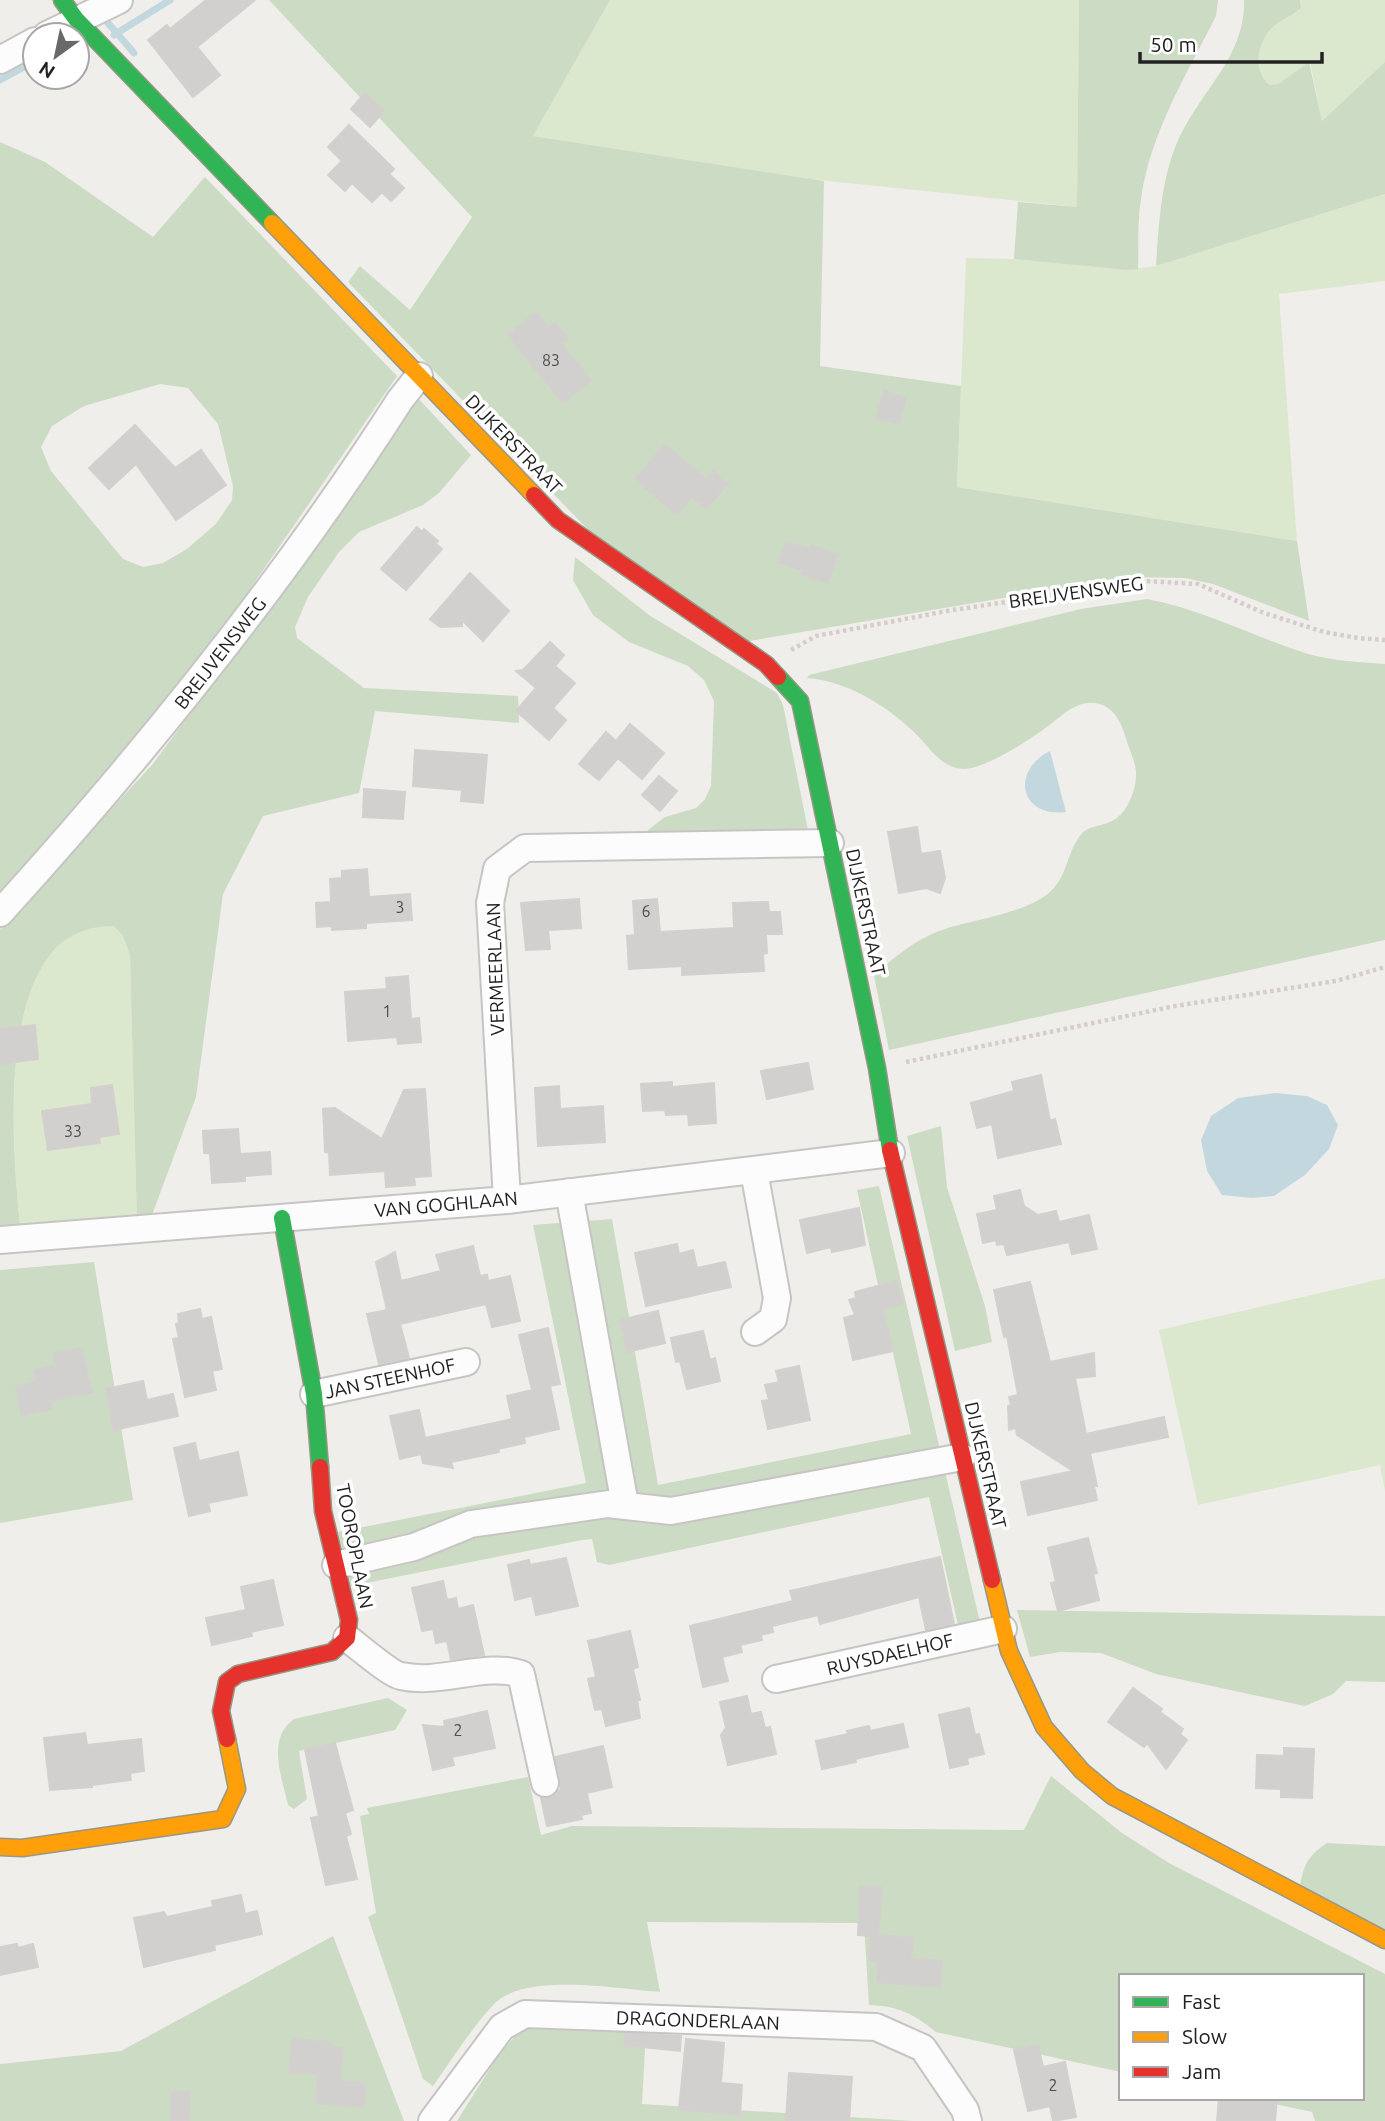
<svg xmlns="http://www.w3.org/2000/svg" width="1385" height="2121" viewBox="0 0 1385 2121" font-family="Ubuntu,sans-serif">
<rect width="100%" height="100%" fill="#f0eeeb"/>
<path fill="#dce8ce" d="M610 0H1079L1077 207 809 179 533 136Z
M1300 0H1385V62L1322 121 1310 62 1278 84 1270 85C1252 72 1257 41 1273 27 1282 19 1293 17 1301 8Z
M1385 194V281L1279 294 1297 541 957 487 966 258 1014 259 1126 270 1156 266Z
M98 926H114L123 936 130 955 137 1224 21 1234C12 1152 0 1000 60 944 65 940 71 934 77 932 84 929 91 928 98 926Z
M1385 1278V1491L1380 1465 1198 1505 1159 1330Z"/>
<path fill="#ccdbc4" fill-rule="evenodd" d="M269 0H610L533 136 824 181 820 366 961 386 957 487 1297 541 1309 621 1213 584 1185 578 1127 577 749 641 601 543 348 282 360 266 410 310 472 217Z
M1079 0H1218L1216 16C1187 74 1150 133 1141 199 1137 222 1139 246 1138 269L1126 270 1014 259 1018 202 1077 207Z
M1244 0H1300L1301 8C1293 16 1282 19 1273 27 1257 41 1252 72 1270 85L1278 84 1309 62 1322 121 1385 62V194L1156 266C1159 223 1161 174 1181 134 1203 89 1246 54 1244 0Z
M0 142 45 162 153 237 205 177 397 376 237 608 164 708 0 894ZM160 384 188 388 218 424 233 486 232 500 216 524 187 549 163 563 143 567 123 559 51 471 41 447 52 426 84 406Z
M416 396 471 455 439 493 423 505 359 532 339 552 308 597 295 627 297 638 364 688 518 696 519 723 375 711 359 793 263 816 223 894 196 1097 149 1223 137 1224 130 955 123 936 114 926C92 926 77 931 60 944 0 1000 12 1152 21 1234L0 1236V929L152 765 256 625Z
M575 557 649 615 777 693 783 705 810 840H642L648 830 665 817 696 808 705 799 711 786 714 701 704 680 688 666 629 642 593 615 573 580Z
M1147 599C1202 609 1252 636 1305 653 1331 661 1359 662 1385 664V940L889 1050 874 976C894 957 914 941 939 931 970 920 1031 913 1053 889 1067 874 1068 852 1079 837 1087 825 1101 827 1112 821 1128 813 1137 788 1136 771 1135 762 1131 753 1128 745 1123 727 1116 705 1094 703 1074 701 1059 719 1044 729 1028 741 984 769 964 769 940 768 929 746 914 732 885 705 847 681 807 678L809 675 1081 609Z
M941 1126 947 1187 985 1306 992 1342 955 1351 907 1136Z
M879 1186 981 1627 960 1634 929 1497 609 1565 597 1562 592 1539 582 1540 351 1586 338 1532 586 1483 533 1225 612 1219 658 1485 911 1434 857 1190Z
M94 1262 133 1500 0 1523V1270Z
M1017 1610 1385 1616V1682L1346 1681 1333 1694 1305 1706 1156 1674 1101 1653 1060 1652 1030 1657Z
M388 1698 407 1710 395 1730 299 1751 307 1799 294 1809 288 1805C282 1777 266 1739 294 1719Z
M1051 1776 1122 1833 1169 1863 1385 1974V2121H1315L1312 2112 1247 2098H1362V1976H1121V2072L936 2032C914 2014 898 2006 869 2005L864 1923 647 1922 660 1992C618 1989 525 1972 494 2004 473 2026 451 2061 433 2086L423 2079 368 1917 376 1913 360 1816 369 1814 367 1808 528 1777 541 1835 572 1826 1024 1830Z
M1327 1843 1385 1846V1935L1299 1891C1304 1866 1305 1858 1327 1843Z
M333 1936 404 2121H0V2064L121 2051Z
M543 2023 646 2031 642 2104 913 2121H457L499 2054 522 2029Z"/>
<path fill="#c3d8de" d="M1050 751 1066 812C1020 818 1010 771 1050 751Z
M1276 1093 1307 1096 1327 1105 1338 1125 1329 1149 1305 1175 1274 1196 1251 1198 1222 1195 1207 1171 1201 1140 1211 1116 1238 1098Z"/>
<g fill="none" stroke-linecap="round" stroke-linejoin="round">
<path stroke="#c3d8de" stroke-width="7" d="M88 0 134 53
M114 35 170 0
M0 80 35 61"/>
</g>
<path fill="#d2d0ce" stroke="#d3d0cd" stroke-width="2" d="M206 0H255L197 47 220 75 193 97 148 40 167 25 170 29Z
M365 93 384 111 370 127 351 109Z
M349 125 394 169 389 174 404 188 391 201 382 192 372 202 352 183 345 191 328 175 342 161 328 147Z
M536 312 548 328 555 323 568 338 561 343 591 380 563 403 508 335Z
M884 391 906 398 899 424 876 418Z
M135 425 175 468 201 450 226 485 176 520 136 464 109 489 89 468Z
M665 445 706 479 713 471 728 484 706 508 692 497 677 515 635 479Z
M417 527 422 532 424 529 438 541 436 544 442 549 406 590 381 569Z
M786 542 810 549 811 545 838 554 828 583 801 574 803 570 779 562Z
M470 573 509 611 483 641 462 620V626L440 627 430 619Z
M550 642 564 655 555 666 575 683 553 708 566 720 549 740 516 711 536 688 516 671 523 670Z
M630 724 664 753 642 779 618 758 599 780 579 764 606 732 616 741Z
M415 750 487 755 483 803 461 801 462 790 413 786Z
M659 776 677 791 660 811 642 795Z
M364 789 405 792 403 819 363 817Z
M917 827 921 854 940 851 945 878 940 893 926 888 899 893 888 832Z
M367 869 369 897 410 894 412 920 366 923V928L332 930V926L317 927 316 903 331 902 330 879 342 878V871Z
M579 899 581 928 548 930 550 949 526 950 521 903Z
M657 899 660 932 734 928 733 903 768 902 769 912H780L782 934H766L767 953 763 954 764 971 682 975V966L629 969 627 936 635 935 633 901Z
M408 976 411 1019 419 1018 421 1042 398 1044 397 1037 348 1041 345 992 387 989 386 978Z
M35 1025 38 1059 0 1064V1029Z
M808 1063 813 1089 767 1099 761 1071Z
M1041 1075 1050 1121 1055 1119 1061 1144 998 1158 992 1124 977 1128 971 1103 1014 1091 1012 1082Z
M672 1082V1087L714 1083 716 1123 689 1125 688 1114 666 1115 665 1110 643 1111 641 1084Z
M112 1085 119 1134 99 1137 100 1143 48 1150 42 1111 92 1104 91 1088Z
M559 1086 560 1109 603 1106 605 1142 538 1146 535 1088Z
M425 1089 431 1176 414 1177 415 1185 386 1187 385 1171 330 1175 329 1153 325 1152 323 1109 335 1108 382 1139 404 1090Z
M238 1129 240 1154 270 1152 271 1174 245 1176V1181L212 1183 210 1153H204L203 1131Z
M1020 1190 1024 1206 1038 1215 1056 1211 1059 1222 1089 1215 1097 1249 1072 1254 1069 1242 1007 1255 1004 1244 997 1245 996 1240 983 1243 977 1214 997 1210 994 1196Z
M859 1208 865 1245 832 1252 831 1247 807 1253 800 1220Z
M677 1244 679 1254 693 1250 697 1268 725 1262 731 1287 646 1306 635 1253Z
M473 1246 480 1276 487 1275 488 1281 510 1276 520 1321 492 1327 486 1304 400 1324 409 1358 379 1364 367 1314 387 1310 376 1262 395 1252 401 1281 441 1271 436 1255Z
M897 1281 903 1303 884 1308 883 1310 893 1351 853 1360 844 1318 855 1315 849 1300 856 1298 855 1292Z
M1030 1282 1050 1362 1094 1353 1095 1376 1075 1378 1086 1434 1164 1417 1168 1437 1090 1453 1097 1486H1094L1097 1500 1028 1515 1021 1482 1073 1471 1017 1435 1016 1428 1009 1430 1008 1406 1011 1405 1009 1397 1018 1395 1007 1336 1004 1337 994 1290Z
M200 1309 202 1319 211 1317 222 1369 212 1371 216 1390 185 1397 173 1339 179 1338 176 1324 179 1323 178 1314Z
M658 1311 665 1343 627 1352 620 1320Z
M548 1328 560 1384 550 1386 559 1429 524 1437 525 1443 498 1449 499 1452 451 1462 453 1468 423 1463 421 1454 400 1459 390 1416 419 1410 425 1438 512 1419 507 1396 532 1390 519 1335Z
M703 1331 710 1360 715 1358 720 1381 687 1389 680 1361 676 1362 671 1338Z
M81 1348 92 1392 50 1401 52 1409 21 1415 16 1386 36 1382 34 1370 55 1365 53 1354Z
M799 1366 810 1420 768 1429 762 1401 769 1400 765 1385 779 1382 776 1371Z
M143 1381 147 1400 173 1394 178 1416 114 1430 106 1389Z
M195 1443 199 1461 238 1452 247 1495 208 1503 210 1511 189 1516 174 1448Z
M1088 1538 1097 1573 1093 1574 1099 1600 1058 1611 1051 1583 1056 1582 1048 1548Z
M940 1557 954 1624 926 1630 919 1597 820 1624 818 1615 772 1626 773 1632 761 1635 762 1640 740 1645 742 1652 722 1657 728 1681 703 1687 690 1626 793 1601 790 1591Z
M566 1558 578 1606 536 1615 532 1596 515 1600 508 1565 529 1560 530 1565Z
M273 1580 283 1625 251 1632 252 1636 212 1645 206 1618 246 1610 241 1587Z
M443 1581 447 1600 456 1598 458 1609 473 1605 484 1655 451 1660 447 1641 436 1643 433 1629 422 1631 412 1588Z
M630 1631 638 1667 633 1669 640 1700H637L640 1718 606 1726 602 1709 595 1710 588 1679 596 1677 588 1641Z
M1133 1688 1162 1709 1160 1712 1183 1729 1180 1734 1187 1740 1166 1769 1147 1743 1144 1747 1108 1722Z
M747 1696 751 1714 761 1712 765 1728 770 1727 776 1754 728 1765 721 1735 726 1728 720 1702Z
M969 1708 975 1735 979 1734 984 1754 967 1758 968 1764 950 1768 939 1715Z
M487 1711 495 1748 452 1757 454 1765 433 1770 423 1725 445 1727 444 1721Z
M903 1724 908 1747 855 1759 856 1762 822 1769 816 1741 848 1734 847 1731 869 1726 870 1731Z
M85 1733 87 1745 141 1739 144 1771 130 1773 131 1780 92 1785V1787L50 1790 44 1738Z
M335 1743 353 1810 345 1813 351 1834 346 1836 357 1879 326 1885 311 1818 319 1816 305 1750Z
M603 1746 612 1787 587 1793 591 1813 581 1815 582 1819 547 1826 541 1798H549L561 1789 555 1757Z
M1284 1748 1314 1749 1312 1798 1281 1797V1789L1256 1788 1257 1755 1284 1756Z
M860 1886 882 1888 878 1935 913 1938 911 1959 942 1961 940 1987 877 1982 878 1961 869 1960 871 1936 858 1935Z
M241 1895 245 1914 257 1911 262 1934 214 1945 215 1950 144 1967 134 1918 164 1912 167 1917 213 1907 212 1901Z
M17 1944 18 1948 33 1944 38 1967 0 1975V1947Z
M625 2033 681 2036 680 2051 624 2045Z
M292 2039 331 2042V2047L343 2048 340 2081 365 2083 364 2107 316 2103 318 2074 289 2072Z
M686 2039 724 2043 721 2083 742 2085 740 2115 679 2109Z
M1038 2045 1043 2067 1065 2062 1076 2117 1053 2121 1050 2106 1028 2111 1014 2050Z
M789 2073 852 2077 849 2121H786Z
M171 2092H190L189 2121H171Z
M1219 2098H1277L1275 2121H1217Z"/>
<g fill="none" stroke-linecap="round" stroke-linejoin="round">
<g stroke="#c6c5c3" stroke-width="30">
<path id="street" d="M47 35 119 0
M0 60 35 41
M0 913C146 752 283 583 400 400L419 376
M754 1171 777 1298 773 1319 755 1332
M569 1192 625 1505
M507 1200 490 903 497 869 525 848 830 843
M0 1240 507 1200 891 1153
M314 1394 466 1362
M336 1565 414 1547 471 1524 608 1504 671 1511 962 1457
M347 1638C358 1646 390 1674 401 1676 441 1685 485 1662 521 1674L545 1783
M776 1679 1003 1629
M432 2121 502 2027 525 2014 876 2027 923 2048 965 2110 968 2121"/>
</g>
<g stroke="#969885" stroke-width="19">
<path id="fast" d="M62 0 76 19 272 223
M778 677 800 701 877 1068 890 1150
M282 1218 314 1394 320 1467"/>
</g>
<g stroke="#969885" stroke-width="19">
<path id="slow" d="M272 223 534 495
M992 1580 1009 1651 1044 1727 1082 1771 1112 1796 1385 1940
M0 1847 22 1848 223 1819 237 1789 227 1739"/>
</g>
<g stroke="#969885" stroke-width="19">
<path id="jam" d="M534 495 558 520 766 664 778 677
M890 1150 992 1580
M227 1739 221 1711 227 1682 238 1674 332 1652 347 1638 349 1620 323 1511 320 1467"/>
</g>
<path stroke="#d6cccb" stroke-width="4.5" stroke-dasharray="3.5 3.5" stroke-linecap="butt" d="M791 650 816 636 947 611 1144 581 1198 584 1264 613 1324 632 1358 638 1385 640
M906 1062 1175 1006 1336 981 1385 967"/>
<use href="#street" stroke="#fdfcfc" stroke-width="26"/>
<use href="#fast" stroke="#30b455" stroke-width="16"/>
<use href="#slow" stroke="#ff9f0a" stroke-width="16"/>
<use href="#jam" stroke="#e5322d" stroke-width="16"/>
</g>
<g text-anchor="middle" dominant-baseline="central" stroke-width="7" stroke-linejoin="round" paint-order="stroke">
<g font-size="16" fill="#4e4e4d">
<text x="551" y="360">83</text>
<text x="400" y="907">3</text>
<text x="646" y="911">6</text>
<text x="387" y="1011">1</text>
<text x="73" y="1131">33</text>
<text x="458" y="1730">2</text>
<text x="1053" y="2085">2</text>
</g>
<g font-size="19" fill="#222" stroke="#fff">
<text transform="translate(514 444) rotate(46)">DIJKERSTRAAT</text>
<text transform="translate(1076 592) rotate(-8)">BREIJVENSWEG</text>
<text transform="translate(220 653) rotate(-52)">BREIJVENSWEG</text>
<text transform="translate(866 912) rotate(78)">DIJKERSTRAAT</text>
<text transform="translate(495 969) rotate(-92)">VERMEERLAAN</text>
<text transform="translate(446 1204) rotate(-5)">VAN GOGHLAAN</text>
<text transform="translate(390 1378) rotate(-12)">JAN STEENHOF</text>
<text transform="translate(986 1465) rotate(77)">DIJKERSTRAAT</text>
<text transform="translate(355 1546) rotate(79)">TOOROPLAAN</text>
<text transform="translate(890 1654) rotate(-13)">RUYSDAELHOF</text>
<text transform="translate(698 2020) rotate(2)">DRAGONDERLAAN</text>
</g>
</g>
<rect x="1119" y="1974" width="245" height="126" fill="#ffffff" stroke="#a7a7a7" stroke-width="2"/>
<rect x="1133" y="1997" width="35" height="10" fill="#30b455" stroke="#a7a7a7" stroke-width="2"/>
<text x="1182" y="2009" font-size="21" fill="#222222">Fast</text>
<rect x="1133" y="2032" width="35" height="10" fill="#ff9f0a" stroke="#a7a7a7" stroke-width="2"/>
<text x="1182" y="2044" font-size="21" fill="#222222">Slow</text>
<rect x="1133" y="2067" width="35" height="10" fill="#e5322d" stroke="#a7a7a7" stroke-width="2"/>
<text x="1182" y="2079" font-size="21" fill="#222222">Jam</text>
<g transform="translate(56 56) rotate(213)"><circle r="33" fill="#ffffff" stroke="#a7a7a7" stroke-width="2"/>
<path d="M0-5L12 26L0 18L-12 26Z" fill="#6a6968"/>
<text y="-10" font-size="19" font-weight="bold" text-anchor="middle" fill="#222222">N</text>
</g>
<path d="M1140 52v10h182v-10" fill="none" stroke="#222222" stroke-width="3.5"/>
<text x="1150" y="52" font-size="21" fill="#222222" stroke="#ffffff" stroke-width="5" paint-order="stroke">50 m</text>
</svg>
